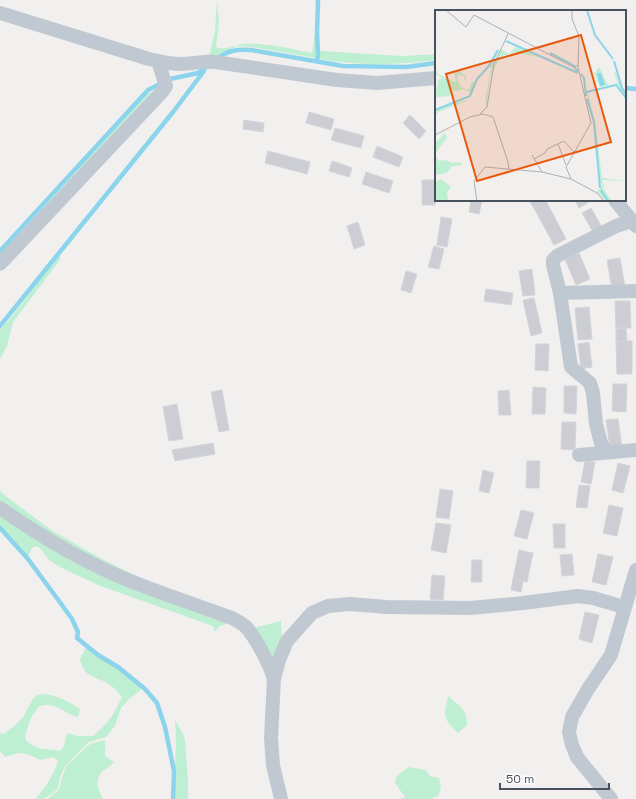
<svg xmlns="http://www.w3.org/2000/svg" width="636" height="799" viewBox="0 0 636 799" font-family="'Space Grotesk',sans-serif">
<rect width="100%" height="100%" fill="#f2efef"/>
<path fill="#beefd2" d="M217 0 219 23 216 47C224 51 235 45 243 44 265 42 291 49 312 53L315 33 317 54 316 58 252 47 237 46 221 54 209 57 215 31Z
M320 51 402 56 436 54V60C397 65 358 66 319 59Z
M163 85 0 255 146 95Z
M60 254V260L13 322 7 346 0 359V330L11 318Z
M0 490 3 494 51 530 100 558 142 579 124 576 0 504Z
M0 512 229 623 220 626 214 632V627L210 625 98 585 60 567 49 560 41 549 37 546 32 548 28 557 0 526Z
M281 621 282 642 273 666 250 629Z
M86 647 118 668 143 688 129 699 121 708 115 726 106 737 89 742 65 766 60 777 58 789 44 799H35C46 787 54 775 58 760L52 757 41 760 27 754 19 753 5 757 0 751V733L4 734C10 729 18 724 23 717 27 712 29 703 34 698 44 687 71 703 80 709L78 717C63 714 56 700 38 707 36 711 32 715 31 719 28 724 26 733 25 739 35 751 46 748 60 751L64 746 67 733 78 736H93C108 724 114 714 122 697 117 691 112 685 105 682 91 675 84 676 80 659Z
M448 696C458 705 468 710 467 725L458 733C442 718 444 716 448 696Z
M175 720 182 732 185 740 188 780V799H174C173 772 178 747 175 720Z
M105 740V756L114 762C109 768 103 770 101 773 94 781 99 791 103 799H47L59 790 62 778 66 766 90 744Z
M408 767 426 770 430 776 439 778 441 787 438 796 431 799H401L405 797 395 783 396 777Z"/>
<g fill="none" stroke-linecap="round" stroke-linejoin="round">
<path stroke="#8bd4eb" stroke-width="4.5" d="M217 59C228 50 238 49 251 50L343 66 406 67 436 63
M317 61 318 54 317 33 318 0
M625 88 636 89
M0 251 148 90 170 79 198 73 208 66
M0 326 173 112 204 71
M0 528 28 559 62 605 72 619 78 632 77 638 98 655 118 667 145 689 157 703 165 727 174 771 173 799"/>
</g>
<path fill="#ccced4" stroke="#d3d5db" d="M309 112 334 119 331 130 306 123Z
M410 115 426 131 419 139 403 123Z
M244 120 264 123 263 132 243 129Z
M335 128 364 136 361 148 331 140Z
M377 146 403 157 399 167 373 157Z
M268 151 310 162 307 174 265 163Z
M332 161 352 168 349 177 329 171Z
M366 172 393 181 389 193 362 184Z
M422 180H436L435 205H422Z
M471 200H482L479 214 469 212Z
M529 200H545L546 201 534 208Z
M575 200H588L589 202 579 208Z
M546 201 566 239 554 245 534 208Z
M591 208 602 227 593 232 582 213Z
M441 217 452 219 447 247 437 245Z
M358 222 365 245 354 249 347 226Z
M434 246 444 249 439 269 428 267Z
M579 253 590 279 576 285 565 259Z
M620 258 625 287 612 289 607 260Z
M532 269 535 295 523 296 519 271Z
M406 271 417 274 411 293 401 290Z
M486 289 513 293 511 305 484 301Z
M534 298 542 333 531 336 523 300Z
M615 301H630L631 328H616Z
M589 307 592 339 578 340 575 308Z
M616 328H626L627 341 616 342Z
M627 341H632V374H617L616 342Z
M589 342 592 367 581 369 578 344Z
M536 344H549L548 371 535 370Z
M613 384H627L626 412 612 411Z
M564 386H577L576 414 564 413Z
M533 387 546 388 545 414H532Z
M222 390 229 430 219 432 211 392Z
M509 390 511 415H499L498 391Z
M177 404 183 439 169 441 163 407Z
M618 419 622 447 610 448 606 420Z
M562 422H576L575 450 561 449Z
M213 443 215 454 175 461 172 450Z
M527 461H540L539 488H526Z
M585 461 595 462 591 484 581 482Z
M618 463 630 466 623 493 612 490Z
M483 470 494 473 489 493 479 491Z
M579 485 590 486 587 508 576 507Z
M440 489 453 491 449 519 436 517Z
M609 505 623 508 617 536 603 533Z
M521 510 534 513 527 539 514 536Z
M436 523 451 525 446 553 431 550Z
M553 524H565V548H554Z
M519 550 533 553 527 582 513 579Z
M572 554 574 575 562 576 560 555Z
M598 554 613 557 606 585 592 582Z
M472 560H482V582H471Z
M432 575 445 576 443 600 430 599Z
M513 579 523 581 521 592 511 590Z
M585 612 599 615 592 643 579 639Z"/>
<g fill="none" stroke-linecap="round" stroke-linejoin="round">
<path stroke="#c0c9d1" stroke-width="14" d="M0 13 149 59C159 61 169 64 180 64 192 64 203 61 215 62L337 80 377 83 436 78
M615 200 636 226
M0 264 162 92 166 86 158 61
M560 293 636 291
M606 452 601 443 596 424 593 393 590 383 571 367 560 293 553 265V260L557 256 616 226 632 221
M579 455 636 450
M0 508C40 536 83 562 128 580 162 594 197 605 232 618 236 620 241 623 245 626 255 636 270 665 274 679
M281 799 273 765 271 738 274 679 279 660 287 641 312 613 328 606 350 604 387 607 470 608 523 603 578 596 593 598 624 607
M611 799 577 757 572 745 569 732 572 717 588 689 611 655 636 570"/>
</g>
<g transform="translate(435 10)">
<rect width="191" height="191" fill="#f2efef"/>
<path d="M81 37 106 48 80 42 65 47 56 67 65 39 74 44ZM63 40 55 68 52 94 50 92 56 58 53 57ZM164 57 173 75 183 73 179 63 181 62 191 87 182 74 165 77 159 64ZM0 59 3 64 19 72 21 71 19 63 22 60 31 66 30 73 29 66 23 65 22 68 26 77 31 79H34L37 72 41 71 37 83 27 79 23 81 19 80 14 86 2 87 0 78H2L3 70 7 68 0 63ZM151 82H153L160 112 167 168 191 171 168 170 165 178 159 112ZM33 90 30 92 5 101 0 105 3 98ZM10 123 12 128 0 143V133ZM0 146 4 151 12 150 16 153 24 152 28 155 17 156 12 163 0 165ZM6 169 16 177 12 182 13 191H0V172ZM170 172 168 179 177 191H171L162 182Z" fill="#beefd2"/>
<path d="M162 63H166L170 75 165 76Z" fill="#8bd4eb"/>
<path fill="none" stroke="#8bd4eb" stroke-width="2" d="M152 0 160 25 178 49M71 31 143 63M115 43 138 55 143 62M179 51 187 78 191 84M146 64 149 68 151 86M151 82 181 75 191 88M152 89 159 112 165 178M0 100 35 86 42 69 53 57 63 40M166 180 173 191"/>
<path fill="none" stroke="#aeb0b4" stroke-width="1" d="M11 0 31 17 39 5 138 57 143 55M137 0V9L144 26 143 57 156 113 131 157 136 169 162 183 169 191M45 104 52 97 59 54 73 24M0 125 35 107 48 104 58 107 73 152 74 160M123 134 131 155M97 145 107 162M99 149 110 143 112 139 129 131 139 142M42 191 39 171 50 157 107 162 136 169"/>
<path fill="#e8590c" fill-opacity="0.15" stroke="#e8590c" stroke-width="2" d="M146 25 176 132 42 171 11 64Z"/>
<rect width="191" height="191" fill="none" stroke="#47525c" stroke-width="2"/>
</g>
<path d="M500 783v6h109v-6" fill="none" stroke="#47525c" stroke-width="2"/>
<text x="506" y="783" font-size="12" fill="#47525c" stroke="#ffffff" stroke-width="3" paint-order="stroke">50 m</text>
</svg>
